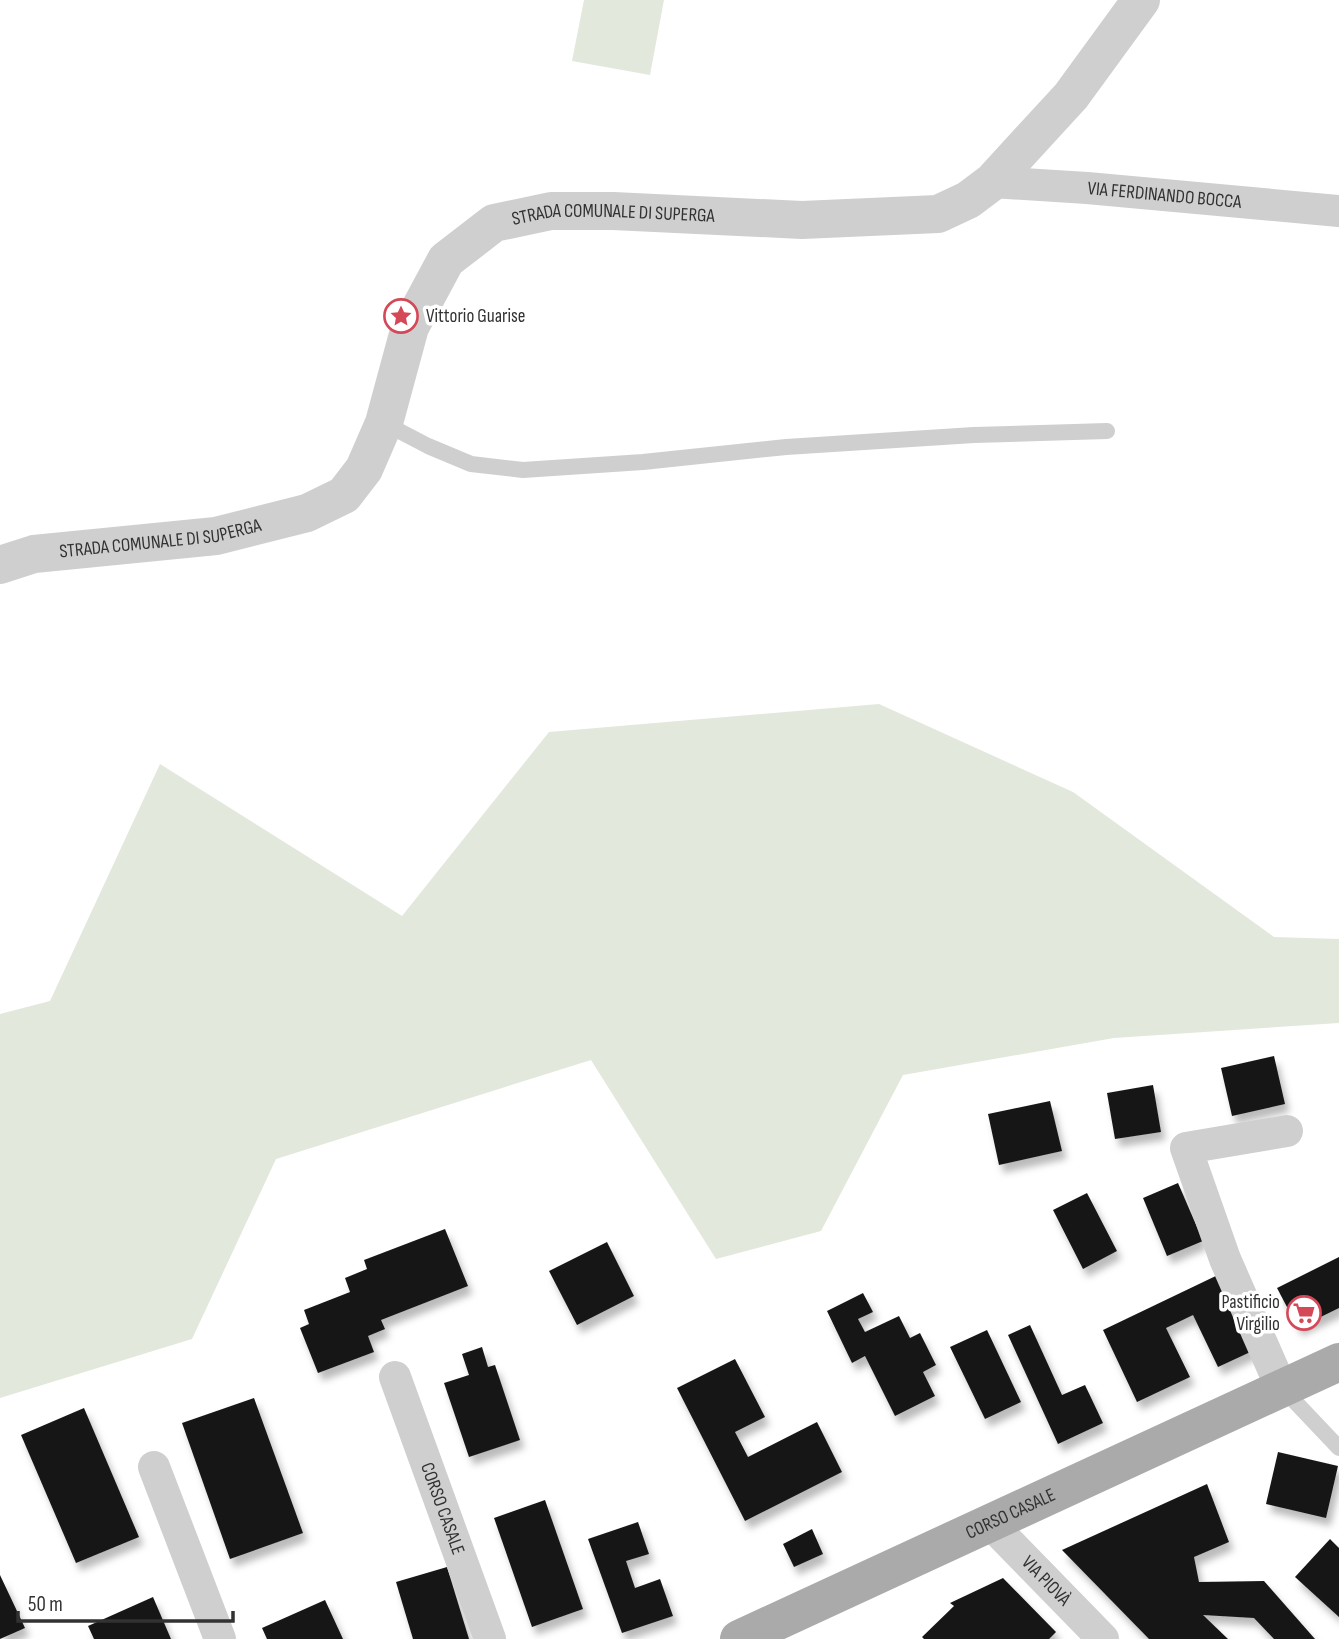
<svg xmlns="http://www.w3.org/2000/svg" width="1339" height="1639" viewBox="0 0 1339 1639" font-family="'Sofia Sans Condensed',sans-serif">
<defs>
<filter id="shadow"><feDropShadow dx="4.5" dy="8" stdDeviation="3.5" flood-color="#0004"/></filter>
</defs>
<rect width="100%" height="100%" fill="#fff"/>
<path fill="#e2e8dc" d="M584 0H664L650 75 572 61Z
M879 704 1073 792 1274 937 1339 939V1023L1114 1038 903 1075 821 1231 716 1259 591 1060 276 1159 192 1339 0 1398V1014L50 1001 160 764 402 916 549 732Z"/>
<path fill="#191919" filter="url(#shadow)" d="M1274 1056 1285 1104 1232 1116 1221 1068Z
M1153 1085 1161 1132 1115 1139 1107 1093Z
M1050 1101 1062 1151 999 1165 988 1114Z
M1178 1183 1203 1241 1167 1256 1143 1198Z
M1087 1193 1117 1251 1083 1269 1053 1210Z
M445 1229 468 1286 381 1320 385 1329 368 1336 374 1352 318 1373 300 1328 309 1324 304 1310 350 1292 345 1278 367 1269 364 1260Z
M607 1242 634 1296 577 1325 549 1271Z
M1339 1257V1308L1298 1328 1277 1288Z
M1222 1273 1259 1348 1218 1367 1193 1315 1166 1328 1190 1377 1137 1402 1103 1330Z
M863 1293 873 1312 858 1319 865 1332 899 1316 910 1338 920 1333 936 1365 923 1372 935 1396 895 1416 865 1356 852 1363 827 1311Z
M1030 1325 1062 1395 1085 1385 1103 1423 1058 1444 1008 1335Z
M987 1330 1021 1402 985 1419 950 1347Z
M482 1347 488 1367 495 1365 520 1440 469 1457 444 1383 469 1375 462 1354Z
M735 1359 765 1417 735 1432 748 1457 817 1422 842 1472 745 1521 677 1388Z
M254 1398 303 1533 230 1559 182 1423Z
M84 1408 139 1537 76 1563 21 1435Z
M1278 1452 1338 1466 1326 1518 1266 1504Z
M1207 1484 1229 1542 1194 1557 1199 1582 1264 1581 1315 1639H1274L1254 1618 1203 1615 1228 1639H1149L1062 1550Z
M545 1500 583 1609 532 1627 494 1518Z
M638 1522 649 1554 626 1561 635 1588 660 1579 673 1616 622 1633 588 1539Z
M812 1529 823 1554 794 1567 783 1544Z
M1330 1539 1339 1548V1617L1295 1577Z
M447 1567 469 1639H413L396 1582Z
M0 1575 25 1628 0 1639Z
M1003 1578 1056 1632 1049 1639H924L922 1637 954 1606 950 1603Z
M153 1597 171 1639H94L88 1626Z
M325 1600 343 1639H267L262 1628Z"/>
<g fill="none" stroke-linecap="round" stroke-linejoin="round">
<path stroke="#cfcfcf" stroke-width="16" d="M384 423 428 446 471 464 523 470 643 462 786 447 974 435 1107 431
M1283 1389 1339 1448"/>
<g stroke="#cfcfcf" stroke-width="32">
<path id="s1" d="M992 182 1087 188 1339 211"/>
<path id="s2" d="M395 1377 490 1639"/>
<path d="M1281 1387 1225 1259 1186 1148 1287 1131"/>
<path d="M154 1467 220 1639"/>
<path id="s3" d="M989 1522 1103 1639"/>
</g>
<path stroke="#cfcfcf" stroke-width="38" id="s4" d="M0 565 34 554 216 536 307 513 344 495 364 469 384 423 410 327 446 260 494 223 551 211H613L802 220 938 214 968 200 992 182 1071 96 1141 0"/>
<path stroke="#aaa" stroke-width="38" id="s5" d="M739 1639 1339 1362"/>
</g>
<defs>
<g id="sight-ring" transform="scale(1.75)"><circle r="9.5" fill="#fff" stroke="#d44858" stroke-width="1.5"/><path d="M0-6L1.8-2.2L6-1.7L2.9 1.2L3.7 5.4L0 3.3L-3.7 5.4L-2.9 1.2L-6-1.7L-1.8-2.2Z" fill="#d44858"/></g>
<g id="supermarket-ring" transform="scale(1.75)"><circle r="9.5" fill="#fff" stroke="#d44858" stroke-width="1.5"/><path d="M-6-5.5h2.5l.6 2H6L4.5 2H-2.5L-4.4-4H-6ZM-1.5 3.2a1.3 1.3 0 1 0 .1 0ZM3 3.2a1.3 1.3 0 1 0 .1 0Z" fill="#d44858"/></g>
</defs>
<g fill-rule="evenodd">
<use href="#sight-ring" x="401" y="316"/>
<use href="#supermarket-ring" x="1304" y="1313"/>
</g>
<g text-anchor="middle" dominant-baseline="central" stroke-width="7" stroke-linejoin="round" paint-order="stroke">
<g font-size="19" fill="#323232" stroke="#fff">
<text stroke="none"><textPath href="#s1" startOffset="173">VIA FERDINANDO BOCCA</textPath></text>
<text stroke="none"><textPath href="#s4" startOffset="793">STRADA COMUNALE DI SUPERGA</textPath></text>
<text stroke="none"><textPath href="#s4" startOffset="163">STRADA COMUNALE DI SUPERGA</textPath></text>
<text stroke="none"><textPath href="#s2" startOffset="140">CORSO CASALE</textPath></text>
<text stroke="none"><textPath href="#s5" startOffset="299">CORSO CASALE</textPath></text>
<text stroke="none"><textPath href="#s3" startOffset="82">VIA PIOVÀ</textPath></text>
</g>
<g font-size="19" fill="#323232" stroke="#fff" text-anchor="start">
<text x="426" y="316">Vittorio Guarise</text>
<text x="1280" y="1302" text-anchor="end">Pastificio<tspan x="1280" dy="22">Virgilio</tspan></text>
</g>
</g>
<path d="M18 1611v10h215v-10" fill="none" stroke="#323232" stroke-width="3.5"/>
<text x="28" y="1611" font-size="21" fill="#323232" stroke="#ffffff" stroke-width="5" paint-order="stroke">50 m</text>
</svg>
